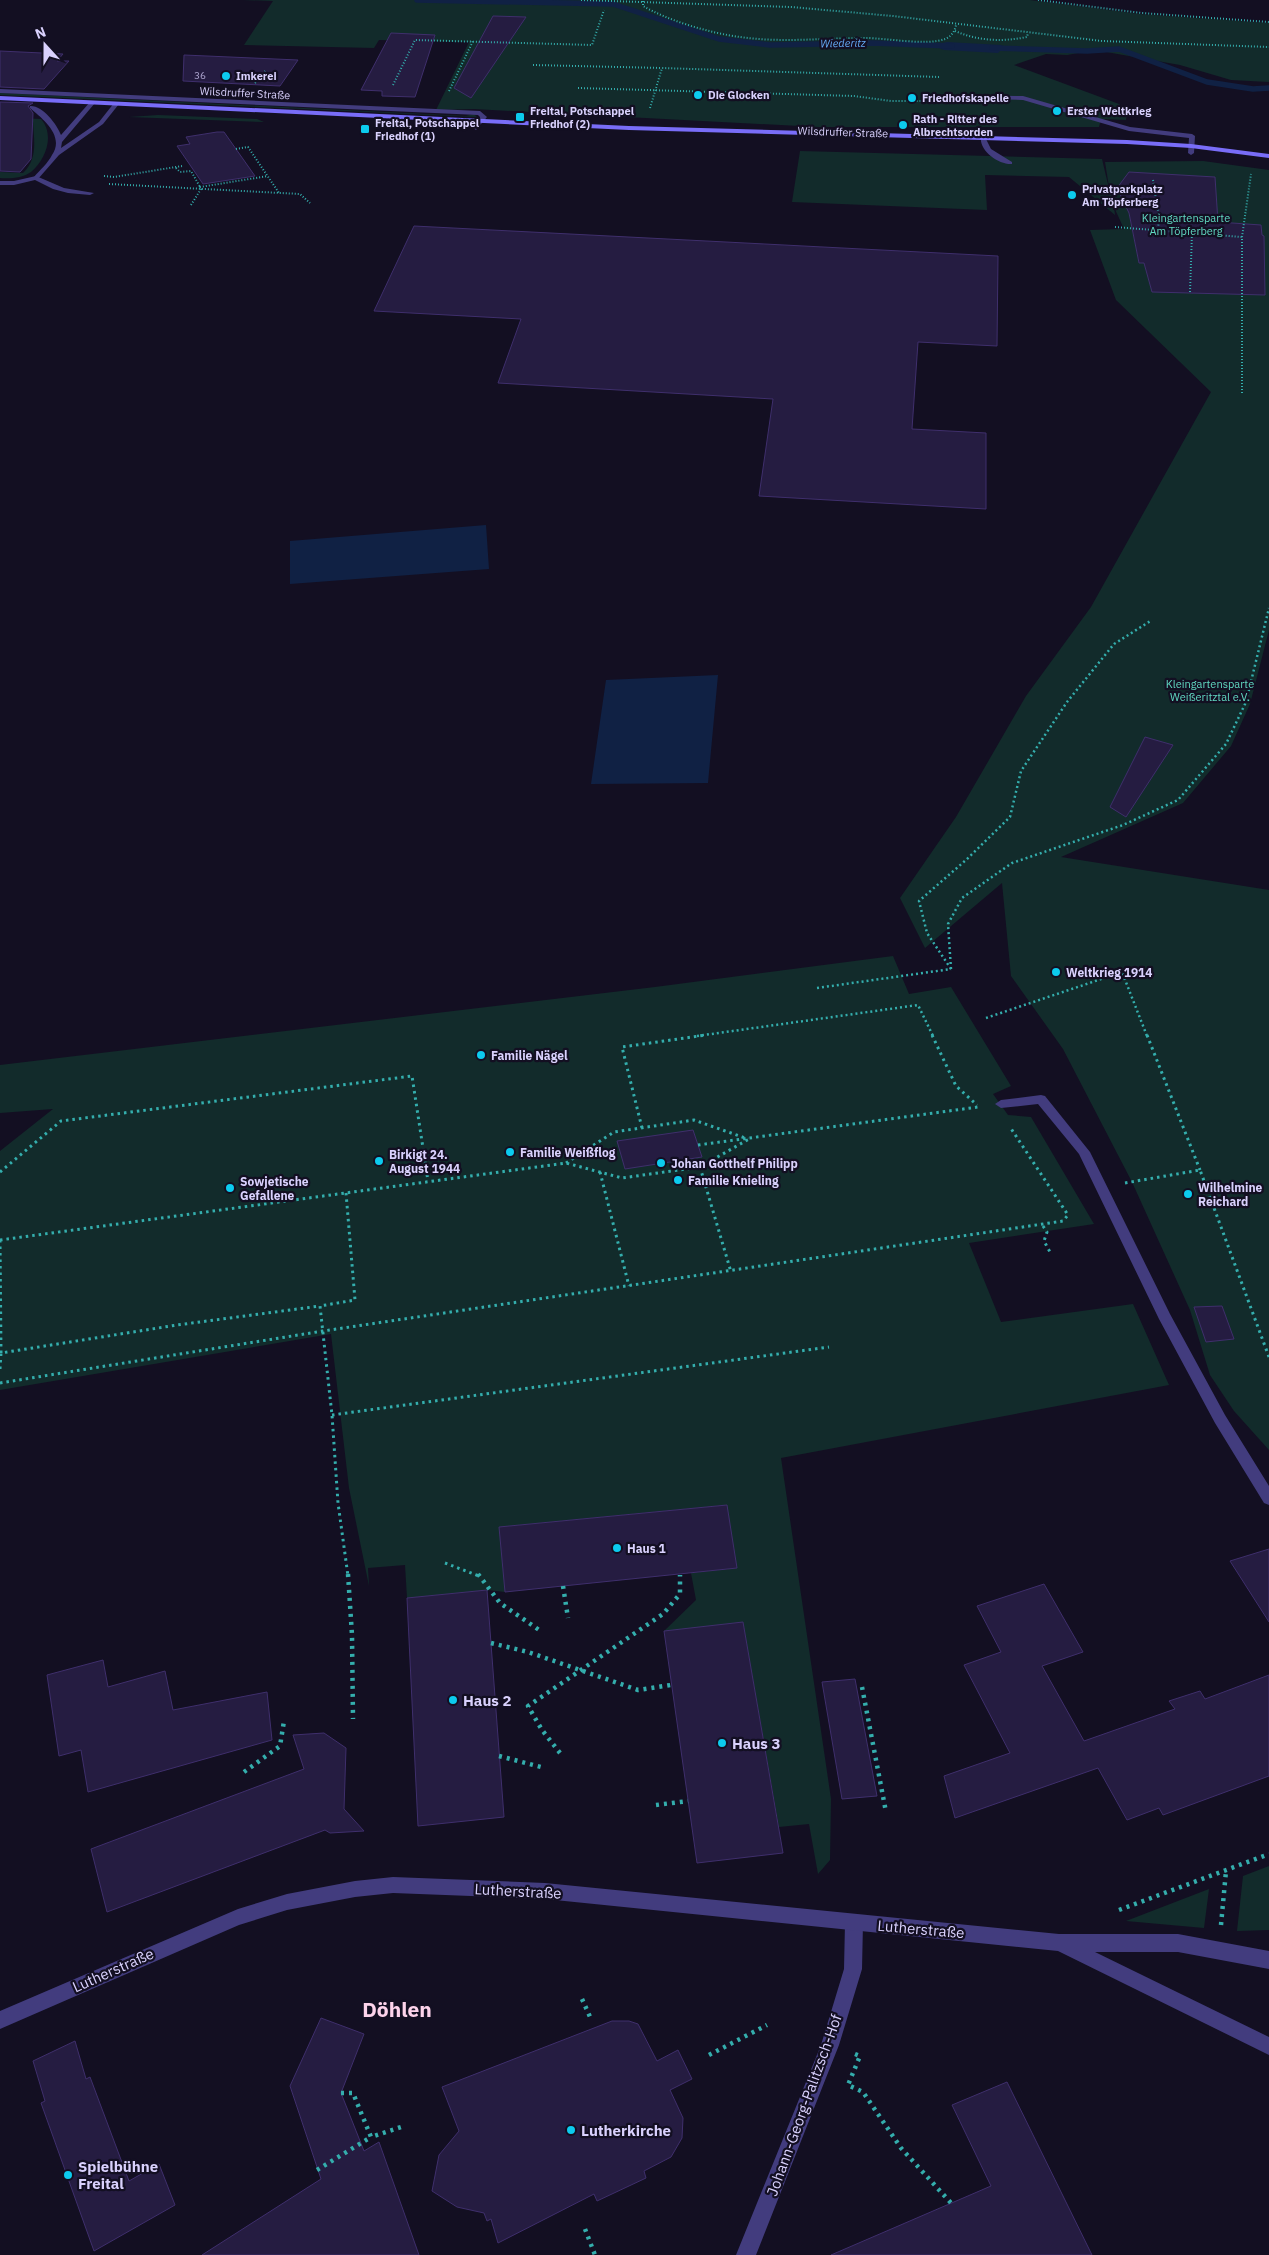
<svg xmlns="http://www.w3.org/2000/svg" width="1269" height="2255" viewBox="0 0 1269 2255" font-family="'IBM Plex Sans',sans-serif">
<rect width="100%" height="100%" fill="#130f22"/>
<path fill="#122b2b" d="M243 0H1030L1140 14 1269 23V82L1231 80 1180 65 1095 50 1067 55 1046 54 1014 65 1119 104 1128 110 1126 120 1101 119 1099 127H819L474 109 436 110 469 42 379 40 374 48 244 45 273 1Z
M0 93 466 116 474 114 477 117 0 95Z
M158 115 257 119 264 122 129 117Z
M0 117 41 119C55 135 46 159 31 172 23 178 10 179 0 178V172L23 173C38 159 34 141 33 122L0 120Z
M800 151 1102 159 1110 193 1105 162 1203 161 1269 170V630L1250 704 1231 746 1183 803 1061 857 1269 890V1450L1234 1411 1210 1375 1190 1310 1132 1182 1063 1049 1011 976 1002 883 925 948 900 898 956 817 1026 696 1091 607 1211 392 1116 300 1090 230 1124 229 1114 207 1115 215 1069 177 985 175 987 210 792 202Z
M893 956 909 994 951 987 1011 1086 993 1094 1008 1115 1031 1117 1094 1224 969 1243 1001 1322 1133 1304 1169 1385 781 1458 831 1799 830 1860 818 1874 809 1824 779 1827 743 1623 664 1631 696 1600 691 1573 737 1568 726 1505 499 1527 505 1592 487 1590 407 1598 405 1565 368 1568 369 1586 349 1488 331 1334 0 1390V1151L53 1109 0 1113V1065L655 987Z
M1269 1866V1930L1237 1931 1243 1876Z
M1209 1889 1204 1928 1126 1921Z"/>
<path fill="#102144" d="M947 42 1001 45 1004 47 998 53 944 50 937 47 938 44Z
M486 525 489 569 290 584V541Z
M718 675 708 783 591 784 606 680Z"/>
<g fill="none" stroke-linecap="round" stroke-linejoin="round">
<path stroke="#102144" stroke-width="5.5" d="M417 0 613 4 719 39 770 45 873 43 952 46
M992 48 1087 51 1119 49 1207 82 1253 89 1269 88"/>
</g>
<path fill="#251c41" stroke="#3f2f6c" d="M493 16 526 17 471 98 454 88Z
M391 33 435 35 415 97 382 96V91L361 90Z
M0 51 63 54 57 61H69L44 89 0 87Z
M184 55 298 60 280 86 183 81Z
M0 102 33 103 28 106 33 113 31 159 20 172 0 171Z
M217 132H224L255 176 203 184 177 146 190 144 186 137Z
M1129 172 1215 177 1218 222 1261 225 1262 235 1264 236 1265 295 1152 292 1144 263H1139L1129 213 1117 188Z
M414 226 998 256 997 346 918 342 912 429 986 433V509L759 496 773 399 498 383 521 319 374 311Z
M1145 737 1173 745 1126 817 1110 807Z
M693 1130 702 1157 625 1169 617 1141Z
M1222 1306 1234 1339 1206 1342 1194 1307Z
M727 1505 737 1568 505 1592 499 1527Z
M1269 1549V1622L1230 1561Z
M1044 1584 1083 1652 1042 1666 1084 1741 1175 1709 1169 1701 1200 1691 1205 1699 1269 1675V1776L1163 1815 1159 1808 1127 1820 1098 1768 955 1818 944 1776 1010 1753 964 1665 1001 1652 977 1606Z
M487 1590 504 1817 418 1826 407 1598Z
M743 1622 783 1853 697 1863 664 1631Z
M103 1660 108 1687 165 1671 173 1710 267 1692 272 1740 88 1792 81 1750 59 1756 47 1675Z
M855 1679 877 1796 842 1799 822 1682Z
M324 1733 346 1748 344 1809 364 1831 330 1833 325 1830 107 1912 91 1849 304 1769 293 1735Z
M321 2018 364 2034 341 2093 364 2151 379 2142 419 2255H202L321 2179 290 2086Z
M612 2021H629L638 2024 657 2061 678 2050 692 2079 670 2090 683 2118 682 2138 671 2157 644 2171 646 2178 597 2201 594 2194 498 2243 491 2219 487 2221 484 2213 457 2207 432 2191 439 2155 459 2131 442 2087Z
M75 2041 86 2079 90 2077 129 2181 159 2164 175 2205 94 2251 41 2103 45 2101 33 2061Z
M1007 2082 1092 2255H831L991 2186 952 2105Z"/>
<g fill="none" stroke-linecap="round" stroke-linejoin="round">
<path stroke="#34aead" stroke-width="2" stroke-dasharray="1 2" stroke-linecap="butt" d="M581 0 791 7 893 16 1102 41 1269 47
M1038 0 1142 13 1269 22
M643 1V6C669 21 710 33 740 37 782 43 823 38 865 38 888 38 925 46 945 39 951 37 955 31 956 25
M955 31C978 41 1002 42 1027 37L1028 33
M533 65 662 68
M255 83 265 71
M393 85 415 40 592 45 604 10
M578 88 854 96 891 101H929
M449 91 473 41
M650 108 662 68 939 77
M236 149 248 147 279 193
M176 168 180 172 191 171 200 187
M104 176 114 177 182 166
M1153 180 1159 217 1158 231
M109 184 300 194 310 203
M191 205 201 189 200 187 268 176
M1115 227 1242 237
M1190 292 1192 233
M1242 393V237L1251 174"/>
<path stroke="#34aead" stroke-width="2.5" stroke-dasharray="2 3" stroke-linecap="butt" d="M951 969 948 924 962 898 1012 863 1123 825 1178 800 1226 744 1246 702 1269 608
M951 969 927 933 919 901 966 860 1010 817 1021 771 1067 702 1114 644 1152 620
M817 988 951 969
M986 1018 1122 972 1147 1036
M697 1036 918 1005 933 1036"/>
<path stroke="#34aead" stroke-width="3" stroke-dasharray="2.5 4" stroke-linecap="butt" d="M932 1035 956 1086 977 1105
M1147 1035 1200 1170
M642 1128 622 1047 706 1035
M698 1145 978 1107
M566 1163 614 1132 694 1120 748 1139
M700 1167 731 1272
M0 1172 61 1121 412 1076 428 1181
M600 1172 629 1286
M1125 1183 1200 1170 1269 1357
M346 1193 355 1300 320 1306 332 1415 338 1503 348 1576
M1043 1226 1047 1232 1044 1241 1050 1252
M0 1240 566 1163 622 1178 700 1167 749 1139
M0 1240 1 1353 177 1325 320 1306
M0 1369 1 1353
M0 1383 323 1331 1063 1221 1068 1215 1010 1127
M332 1415 829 1347
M445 1563 479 1576"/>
<path stroke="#34aead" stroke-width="4.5" stroke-dasharray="3 5" stroke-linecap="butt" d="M348 1574 352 1635 353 1719
M478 1574 500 1603 542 1632
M563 1586 568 1618
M491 1643 528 1652 638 1690 671 1685
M862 1687 886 1812
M560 1753 542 1730 528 1706 663 1614 680 1594V1575
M499 1756 545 1768
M244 1772 280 1746 284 1721
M656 1805 688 1801
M1119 1910 1269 1854
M1221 1925 1226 1871
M582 1999 591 2019
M855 2054 860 2056 848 2085 863 2092 901 2148 951 2203
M709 2055 767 2025
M341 2093H353L371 2137 404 2126
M317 2170 371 2137
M585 2229 595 2255"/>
<path fill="#423c7e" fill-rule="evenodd" d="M947 95 1023 96 1130 127 1192 134 1195 136 1194 153 1191 155 1188 153 1189 138 1129 131 1023 100 945 98V96Z
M981 137H985L991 149 1012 162V164C999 165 979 151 981 137Z
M36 176 64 188 94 193 90 195 68 193 53 189 35 180 14 185H0V181H14Z
M1041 1095 1045 1096 1090 1152 1170 1314 1225 1415 1269 1486V1505L1264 1503 1215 1423 1159 1319 1079 1154 1038 1104 1001 1108 995 1104 1001 1100Z"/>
<path fill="#423c7e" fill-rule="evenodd" d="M0 89 480 111 487 117 476 130 473 128 480 117 478 115 0 93Z
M90 102 95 103 62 142 61 148 99 122 114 103 119 104 103 124 59 155 38 179H34V177C40 170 48 163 52 155 65 136 43 119 30 108V106C42 105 57 124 61 135Z
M854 1915 860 1917 863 1923 862 1969 839 2045 756 2255H736L821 2045 844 1969 845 1923 848 1917Z"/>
<path fill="#423c7e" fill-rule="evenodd" d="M393 1877 545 1883 1059 1934H1178L1269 1951V1969L1178 1952H1095L1269 2037V2055L1058 1951 545 1899 393 1893 355 1897 287 1910 239 1925 0 2029V2011L238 1909 287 1894 355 1881Z"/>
<path fill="#796df8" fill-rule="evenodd" d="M0 96 629 126 1127 140 1191 144 1269 154V158L1191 148 1127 144 629 130 0 100Z"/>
</g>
<g fill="#0ccbee" stroke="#130f22" stroke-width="2">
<circle cx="226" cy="76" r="5"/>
<circle cx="698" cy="95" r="5"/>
<circle cx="912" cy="98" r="5"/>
<circle cx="1057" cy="111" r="5"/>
<rect x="515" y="112" width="10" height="10" rx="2.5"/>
<circle cx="903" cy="125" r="5"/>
<rect x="360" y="124" width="10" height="10" rx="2.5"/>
<circle cx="1072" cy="195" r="5"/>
<circle cx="1056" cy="972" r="5"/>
<circle cx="481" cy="1055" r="5"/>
<circle cx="510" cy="1152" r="5"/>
<circle cx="379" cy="1161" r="5"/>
<circle cx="661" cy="1163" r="5"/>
<circle cx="678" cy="1180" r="5"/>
<circle cx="230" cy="1188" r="5"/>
<circle cx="1188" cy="1194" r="5"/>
<circle cx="617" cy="1548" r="5"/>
<circle cx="453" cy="1700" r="5"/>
<circle cx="722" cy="1743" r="5"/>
<circle cx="571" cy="2130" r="5"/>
<circle cx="68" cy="2175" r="5"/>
</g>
<g text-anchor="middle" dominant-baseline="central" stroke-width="4.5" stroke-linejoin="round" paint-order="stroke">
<g font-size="10" fill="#aca4ce">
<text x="200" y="75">36</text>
</g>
<g font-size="11" font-style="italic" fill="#65abf7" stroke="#130f22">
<text transform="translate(843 43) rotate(-1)">Wiederitz</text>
</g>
<g font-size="11" font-weight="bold" fill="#d9d1fd" stroke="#130f22" text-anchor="start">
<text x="236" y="76">Imkerei</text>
<text x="708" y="95">Die Glocken</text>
<text x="922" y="98">Friedhofskapelle</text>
<text x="530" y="111">Freital, Potschappel<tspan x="530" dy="13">Friedhof (2)</tspan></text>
<text x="1067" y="111">Erster Weltkrieg</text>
<text x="913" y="119">Rath - Ritter des<tspan x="913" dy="13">Albrechtsorden</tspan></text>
<text x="375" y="123">Freital, Potschappel<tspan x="375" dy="13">Friedhof (1)</tspan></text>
<text x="1082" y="189">Privatparkplatz<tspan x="1082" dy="13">Am Töpferberg</tspan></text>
</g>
<g font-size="11" fill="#d9d1fd" stroke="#130f22">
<text transform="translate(245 93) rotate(3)">Wilsdruffer Straße</text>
<text transform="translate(843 132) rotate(2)">Wilsdruffer Straße</text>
</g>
<g font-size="11" fill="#61d9c2" stroke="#130f22">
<text x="1186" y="218">Kleingartensparte<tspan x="1186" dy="13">Am Töpferberg</tspan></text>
<text x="1210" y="684">Kleingartensparte<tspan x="1210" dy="13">Weißeritztal e.V.</tspan></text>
</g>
<g font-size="12" font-weight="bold" fill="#d9d1fd" stroke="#130f22" text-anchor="start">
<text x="1066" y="972">Weltkrieg 1914</text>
<text x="491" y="1055">Familie Nägel</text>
<text x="520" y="1152">Familie Weißflog</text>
<text x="389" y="1154">Birkigt 24.<tspan x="389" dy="14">August 1944</tspan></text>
<text x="671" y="1163">Johan Gotthelf Philipp</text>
<text x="688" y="1180">Familie Knieling</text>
<text x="240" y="1181">Sowjetische<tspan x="240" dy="14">Gefallene</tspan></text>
<text x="1198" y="1187">Wilhelmine<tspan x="1198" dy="14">Reichard</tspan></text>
<text x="627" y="1548">Haus 1</text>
</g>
<g font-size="15" font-weight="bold" fill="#d9d1fd" stroke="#130f22" text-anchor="start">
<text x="463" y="1700">Haus 2</text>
<text x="732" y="1743">Haus 3</text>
<text x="581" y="2130">Lutherkirche</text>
<text x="78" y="2166">Spielbühne<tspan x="78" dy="17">Freital</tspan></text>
</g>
<g font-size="15" fill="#d9d1fd" stroke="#130f22">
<text transform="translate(518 1891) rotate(3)">Lutherstraße</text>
<text transform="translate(921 1929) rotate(5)">Lutherstraße</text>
<text transform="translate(113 1970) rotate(-24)">Lutherstraße</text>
<text transform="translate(804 2105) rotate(-70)">Johann-Georg-Palitzsch-Hof</text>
</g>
<g font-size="21" font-weight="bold" fill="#fdd3eb" stroke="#130f22">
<text x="397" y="2009">Döhlen</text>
</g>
</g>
<g transform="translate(45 45) rotate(339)" stroke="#130f22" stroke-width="4" paint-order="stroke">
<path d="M0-4L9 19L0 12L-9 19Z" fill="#d9d1fd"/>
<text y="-8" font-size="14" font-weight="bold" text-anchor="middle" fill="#d9d1fd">N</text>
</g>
</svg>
